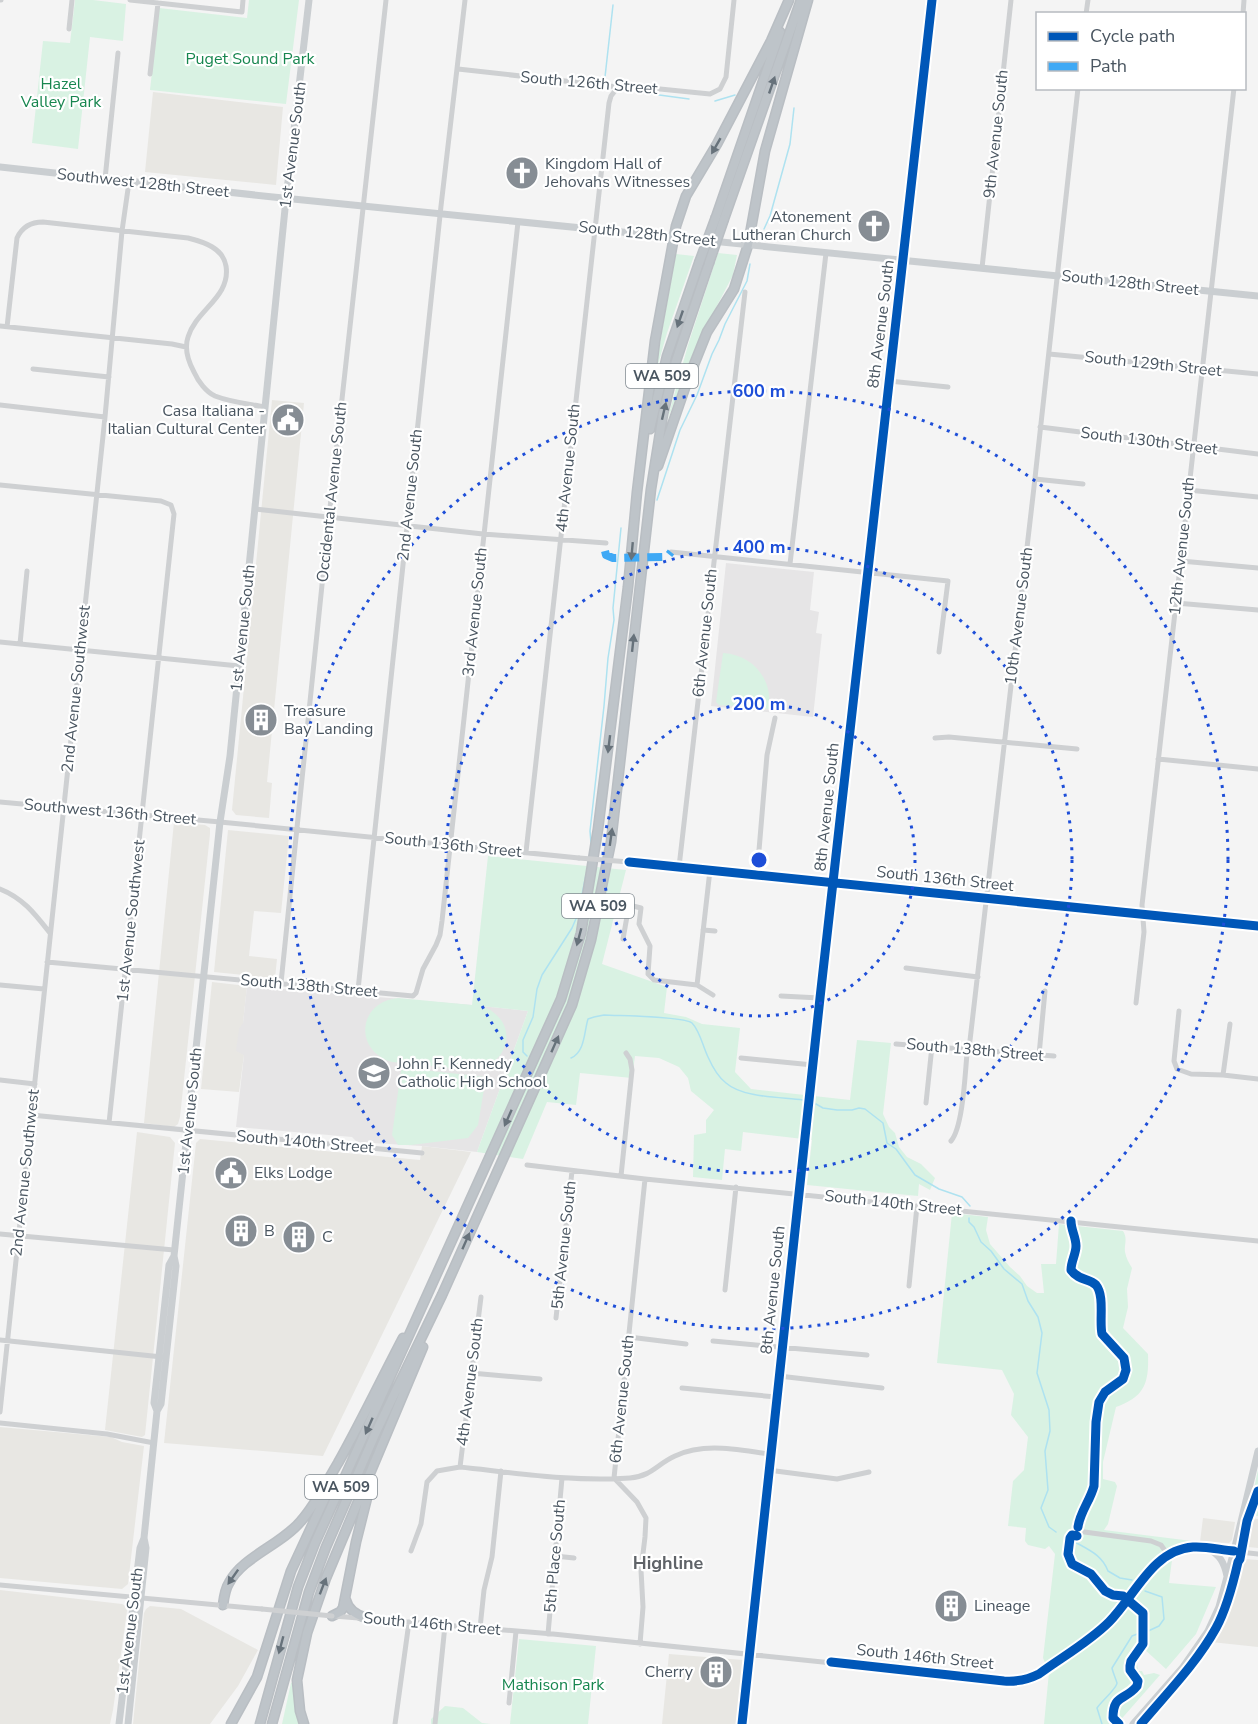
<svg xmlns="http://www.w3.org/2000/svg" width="1258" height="1724" viewBox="0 0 1258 1724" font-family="'Nunito Sans',sans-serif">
<rect width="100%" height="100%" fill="#f4f4f4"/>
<path fill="#e8e7e3" d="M153 92 283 107 276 185 145 172Z
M272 400 304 403 267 782 272 783 269 818 236 815 232 810Z
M174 822 205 825 210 828V834L180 1117 178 1124 174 1127 144 1123Z
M228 830 289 836 281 913 254 911 249 956 277 959 275 978 214 972Z
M212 982 247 986 243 1023 244 1055 239 1092 201 1089Z
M137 1132 170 1137 175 1143 145 1435 142 1437 105 1430Z
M200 1139 420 1160 422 1146 471 1152 323 1456 164 1443 196 1143Z
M0 1427 111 1437 122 1442 144 1446 128 1584 122 1589 0 1578Z
M1203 1518 1235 1522 1232 1540 1229 1543 1200 1542Z
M1250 1518 1258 1519V1548L1248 1547 1244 1542Z
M1243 1559 1258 1560V1647L1211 1642 1225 1614 1240 1561Z
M0 1590 122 1604 126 1606 127 1611 113 1710 110 1724H0Z
M150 1606 181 1609 258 1650 238 1686 210 1724H133L144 1613 146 1609Z
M669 1654 743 1660 736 1724H662Z"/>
<path fill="#e6e5e6" d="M726 563 814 572 810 610 819 612 816 633 822 634 813 717 711 706Z
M247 986 472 1005 528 1011 477 1152 422 1146 357 1142 352 1137 236 1127 244 1055 236 1051 239 1029 243 1023Z"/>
<path fill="#d9f2e3" d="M75 0H93L126 4 123 41 90 37 78 149 32 143 43 41 70 43Z
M249 0H299L286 104 150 90 159 8 247 18Z
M718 253 737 255 733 275 695 348 667 421 688 345Z
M676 254 694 256 667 333 655 375 654 376Z
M723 653C753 655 773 679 769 709L719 705 716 702Z
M488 856 626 870 602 964 667 987 664 1013 686 1017 702 1024 740 1028 735 1072 751 1089 850 1100 857 1040 891 1043 883 1114 889 1127 895 1133 899 1147 907 1157 921 1164 935 1178 930 1190 919 1184 918 1196 807 1185 812 1140 743 1132 741 1151 725 1149 722 1180 693 1177 694 1135 706 1133V1120L714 1110 691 1091 688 1078 679 1067 659 1058 635 1056 632 1078 580 1073 576 1105 547 1102 523 1159 477 1152 528 1011 481 1006C485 1008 490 1009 493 1012 520 1032 503 1068 472 1070L392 1062C353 1050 358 1002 398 998L472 1005Z
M404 1068 486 1077 478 1125 468 1138 411 1145H398L392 1135 401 1071Z
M952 1213 988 1217 986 1230 990 1244 1010 1267 1020 1276 1027 1286 1037 1293H1044L1041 1264H1056L1059 1224 1123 1231C1128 1239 1124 1244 1125 1252 1126 1258 1129 1263 1132 1268L1127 1289 1128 1307 1123 1328 1148 1354C1149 1383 1145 1397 1116 1407L1103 1462V1479L1115 1482 1117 1486 1108 1524 1104 1530 1200 1542 1199 1552H1173L1169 1583 1216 1587 1196 1634 1166 1669 1143 1648 1136 1657 1138 1671H1142L1144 1675 1154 1673 1160 1675 1117 1724H1044L1049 1672 1043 1658 1055 1554 1049 1546 1045 1549 1028 1545 1025 1541 1026 1528 1008 1526 1013 1481 1024 1470 1028 1437 1011 1415 1014 1394 1002 1370 937 1363Z
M1258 1470V1516L1248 1514Z
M519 1639 596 1646 588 1724H510Z
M295 1681 300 1724H282L291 1683Z
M445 1706 463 1708 482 1723 491 1724H431V1719Z"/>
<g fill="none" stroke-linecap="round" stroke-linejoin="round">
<path stroke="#aee2f0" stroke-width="1.5" d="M605 77 613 5
M637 92 689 99
M715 101 735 95
M764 229 770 216 790 144 794 108
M657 500 680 430 697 395 712 354 719 340 725 324 747 281 750 264
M591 843 590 831 604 706 608 658 614 620 613 608 621 528
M527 1056 523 1052V1040L533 1017 537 989 542 975 572 928 578 914 586 875
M571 1058C585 1052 584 1032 588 1019L594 1017 604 1015C619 1016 683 1016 692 1023 700 1031 703 1047 708 1057 712 1066 718 1077 726 1083 743 1098 781 1097 803 1100
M816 1104 823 1108 837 1110H852L859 1108 865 1109 883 1123 887 1143 896 1149 915 1175 939 1189 962 1197 970 1206
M969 1218V1222L974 1227 981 1242 991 1251 1004 1269 1022 1284 1028 1301 1038 1317 1042 1333 1037 1373 1049 1410 1050 1431 1045 1451 1048 1490 1041 1508 1049 1527 1056 1532
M1075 1542C1089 1550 1102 1555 1108 1571L1120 1578 1132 1580
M1145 1591 1162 1597 1164 1619 1159 1626 1146 1632
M1102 1724 1097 1708C1101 1702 1117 1688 1117 1683 1116 1679 1113 1673 1112 1668L1132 1636 1140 1633"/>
<g stroke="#b9bec3" stroke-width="11">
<path id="highway" d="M716 217 780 32
M724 219 801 0
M650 429 667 356 699 263
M658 466 687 382 707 332 734 289 748 245 765 151 808 0
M346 1600C348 1610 357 1615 366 1618
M223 1605C224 1597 225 1589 229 1583 242 1557 281 1545 301 1521 316 1504 326 1483 338 1463 361 1422 381 1380 403 1338
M332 1616 340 1612 343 1608 356 1542 369 1490
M231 1724 257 1677 291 1571 330 1487
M260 1724 298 1587 315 1543 561 999 581 933 598 829 628 587 637 492 655 341 676 226 686 196 717 144 771 41 789 0
M272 1724 309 1592 326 1547 376 1432 442 1295 572 1005 591 940 611 842 651 489 663 414 676 361 709 263
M304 1724 300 1711 297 1680 307 1633 326 1578 423 1347"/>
</g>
<path stroke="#ced0d2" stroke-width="5" d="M0 0H1
M130 0 242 12 243 0
M1086 14 1088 0
M1243 14 1244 0
M69 29 72 0
M458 69 618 87 630 86 710 94 720 89 726 77 734 0
M150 74 158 3
M105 179 118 53
M982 268 1011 0
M0 326 172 344 186 347
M7 327 17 238C22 227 30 222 43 222L188 238C204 242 223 248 226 266 231 297 196 310 188 337 184 349 188 361 194 372 198 381 206 392 215 396 230 402 249 404 265 407
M1049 354 1258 374
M33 369 109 377
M889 381 948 387
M0 405 105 417
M1040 427 1258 454
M1035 479 1083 484
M0 485 161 501 171 505 174 514 109 1123
M1188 490 1258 497
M255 509 483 534 606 543
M671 552 948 581 939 652
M1181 561 1258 568
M790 564 826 253
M1176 603 1258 610
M0 642 239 666
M20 644 27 571
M935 738 949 737 1077 749
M1158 759 1258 769
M0 802 220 822 579 858
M526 852 609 103 611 96 618 87
M629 862 1258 926
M679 867 745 292
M757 874 767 755 775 718
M0 889C23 898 35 914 50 933
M703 930 715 931
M623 939 629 905 641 908 639 924 650 946 648 974 654 980 697 985 713 995
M47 962 413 996 416 993 423 969 436 945 440 935 442 921 518 222
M906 968 978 977
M281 983 329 517 386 0
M0 985 44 989
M697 985 710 870
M358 990 441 206 465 0
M781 996 820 998
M1136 1003 1144 932 1142 905 1234 88
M1179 1011 1174 1061 1177 1069 1191 1074 1223 1075 1258 1079
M896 1044 1054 1056
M1039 1055 1045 991
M741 1058 813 1065
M1223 1075 1230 1024
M0 1080 35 1084
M926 1103 932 1046
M31 1115 422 1153
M951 1141C963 1127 965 1074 967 1054L969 1049 1034 487 1078 88
M527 1165 645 1179 1258 1241
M621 1176 632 1070 630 1059 626 1053
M0 1234 174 1250
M909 1286 917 1206
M725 1290 736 1187
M556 1318 572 1171
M629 1337 686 1344
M0 1340 162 1357
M713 1341 867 1355
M471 1373 540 1379
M779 1376 882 1388
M682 1388 776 1397
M0 1412 105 417 122 231 129 182
M0 1423 107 1434 154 1443
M460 1467 481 1297
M768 1470 837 1479 869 1472
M1077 1531 1151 1541 1161 1545 1168 1555
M411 1551 421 1524 427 1482 437 1471 460 1467C516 1473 573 1482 630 1478 652 1476 657 1464 675 1456 705 1442 738 1450 770 1454
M555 1556 574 1558
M0 1585 262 1609
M334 1616 553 1634 1016 1682 1030 1678 1039 1674C1059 1658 1084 1645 1103 1628 1134 1599 1148 1553 1195 1547L1258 1554
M480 1628 484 1590 492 1557 501 1471
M548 1634 562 1478
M640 1644 643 1607 641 1570 645 1537 646 1518 637 1502 614 1478 645 1179
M509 1703 516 1631
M395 1724 409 1622
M435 1724 445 1625
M742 1724 820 998 932 0"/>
<path stroke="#caced1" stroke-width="7" d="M0 167 273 197 1258 296
M157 1411 154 1403 169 1265 174 1256
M1207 1548C1220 1555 1224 1562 1227 1576
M119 1724 140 1548 144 1538
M128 1724 146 1548 144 1538 157 1411 161 1404 176 1266 174 1256 220 822 230 756 286 199 309 0
M1133 1724 1183 1667 1208 1631 1219 1607 1234 1551 1258 1451"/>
<use href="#highway" stroke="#bec4c9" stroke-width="8"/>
<g stroke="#b9bec3" stroke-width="11" stroke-linecap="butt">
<path id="highway-bridge" d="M699 263 716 217
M709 263 724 219"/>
</g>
<path stroke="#ced0d2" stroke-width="5" d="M579 858 629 862
M262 1609 332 1616"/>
<use href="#highway-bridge" stroke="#bec4c9" stroke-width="8"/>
<path stroke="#3fa9f5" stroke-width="8" stroke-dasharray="15 8" stroke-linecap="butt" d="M605 551 606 555 613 558 667 557 671 552"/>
<g stroke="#fff" stroke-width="13">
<path id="cycleway" d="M629 862 1258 926
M1071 1221C1071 1230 1076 1237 1076 1246 1076 1254 1071 1261 1071 1270 1079 1281 1089 1278 1096 1285 1105 1296 1099 1321 1102 1334L1124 1358 1126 1370 1123 1379 1105 1392 1099 1402 1096 1422 1094 1486C1090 1501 1080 1512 1078 1527
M1077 1536 1072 1535 1070 1538 1068 1554 1072 1564 1091 1574 1105 1591 1113 1595 1123 1596 1143 1613V1644L1131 1661 1130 1666V1670L1138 1681 1137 1686C1125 1701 1113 1694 1113 1718L1119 1724
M831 1662 1004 1681C1017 1682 1027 1680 1039 1674 1062 1657 1089 1642 1109 1622 1135 1596 1152 1550 1193 1547 1206 1546 1221 1550 1234 1551
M742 1724 820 998 932 0
M1141 1724C1167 1693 1196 1664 1216 1628 1227 1608 1233 1584 1238 1562L1240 1559 1247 1521 1258 1491"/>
</g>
<use href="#cycleway" stroke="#0057b8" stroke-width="9"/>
</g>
<defs><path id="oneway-solid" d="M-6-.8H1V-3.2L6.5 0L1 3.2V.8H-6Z" transform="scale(1.5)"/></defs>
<g fill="#67727b">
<use href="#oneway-solid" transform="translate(772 85) rotate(-71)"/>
<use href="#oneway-solid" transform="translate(716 146) rotate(120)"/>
<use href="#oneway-solid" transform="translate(680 319) rotate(109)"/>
<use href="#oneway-solid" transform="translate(664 411) rotate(-77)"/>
<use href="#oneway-solid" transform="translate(632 551) rotate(95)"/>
<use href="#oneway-solid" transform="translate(633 643) rotate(-84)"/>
<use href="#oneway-solid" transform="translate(609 744) rotate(97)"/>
<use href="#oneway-solid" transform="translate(611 837) rotate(-82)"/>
<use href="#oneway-solid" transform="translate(579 937) rotate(105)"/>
<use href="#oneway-solid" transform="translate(555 1044) rotate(-66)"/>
<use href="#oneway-solid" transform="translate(508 1118) rotate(114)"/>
<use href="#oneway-solid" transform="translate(466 1241) rotate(-66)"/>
<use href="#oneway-solid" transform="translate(369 1426) rotate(114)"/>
<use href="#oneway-solid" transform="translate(233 1577) rotate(125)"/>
<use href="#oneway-solid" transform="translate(323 1586) rotate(-69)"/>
<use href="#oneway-solid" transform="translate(281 1645) rotate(105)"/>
</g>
<g fill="none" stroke="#1d4ed8" stroke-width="3" stroke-dasharray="3 6">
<circle cx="759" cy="860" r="156"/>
<circle cx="759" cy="860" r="313"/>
<circle cx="759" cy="860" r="469"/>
</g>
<defs>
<g id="church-disc" transform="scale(1.725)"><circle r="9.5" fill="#868d94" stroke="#fff"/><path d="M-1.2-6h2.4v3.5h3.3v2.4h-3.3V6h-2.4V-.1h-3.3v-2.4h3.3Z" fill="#fff"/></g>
<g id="civic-disc" transform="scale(1.725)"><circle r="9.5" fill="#868d94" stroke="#fff"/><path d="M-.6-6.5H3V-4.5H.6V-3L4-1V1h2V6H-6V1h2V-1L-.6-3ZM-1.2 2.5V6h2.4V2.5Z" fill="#fff"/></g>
<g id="building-disc" transform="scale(1.725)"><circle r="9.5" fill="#868d94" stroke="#fff"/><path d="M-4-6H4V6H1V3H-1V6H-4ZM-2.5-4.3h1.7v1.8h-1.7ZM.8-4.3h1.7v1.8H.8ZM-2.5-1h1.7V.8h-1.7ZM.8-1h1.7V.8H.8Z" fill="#fff"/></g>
<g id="school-disc" transform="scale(1.725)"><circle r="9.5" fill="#868d94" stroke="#fff"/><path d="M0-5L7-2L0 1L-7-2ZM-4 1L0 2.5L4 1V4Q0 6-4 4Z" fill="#fff"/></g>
</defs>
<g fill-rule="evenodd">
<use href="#church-disc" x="522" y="173"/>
<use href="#church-disc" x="874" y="226"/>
<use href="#civic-disc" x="288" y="420"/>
<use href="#building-disc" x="261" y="720"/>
<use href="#school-disc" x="374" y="1073"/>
<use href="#civic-disc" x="231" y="1173"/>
<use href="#building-disc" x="241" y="1231"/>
<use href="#building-disc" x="299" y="1237"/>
<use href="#building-disc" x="951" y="1606"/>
<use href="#building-disc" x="716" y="1672"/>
</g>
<g text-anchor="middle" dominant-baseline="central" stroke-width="4.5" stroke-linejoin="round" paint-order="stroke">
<g fill="#fff" stroke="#808990" stroke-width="1.5">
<rect x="626" y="364" width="72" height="24" rx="4.5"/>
<rect x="562" y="894" width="72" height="24" rx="4.5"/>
<rect x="305" y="1475" width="72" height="24" rx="4.5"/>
</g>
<g font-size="15" font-weight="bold" fill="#4a5661">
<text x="662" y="376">WA 509</text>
<text x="598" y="906">WA 509</text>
<text x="341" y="1487">WA 509</text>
</g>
<g font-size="16" fill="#17864f" stroke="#fff">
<text x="250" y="59">Puget Sound Park</text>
<text x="61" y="84">Hazel<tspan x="61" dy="18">Valley Park</tspan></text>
<text x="553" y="1685">Mathison Park</text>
</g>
<g font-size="16" fill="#4a5661" stroke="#fff">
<text transform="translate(589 83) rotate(5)">South 126th Street</text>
<text transform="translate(996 134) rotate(-84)">9th Avenue South</text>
<text transform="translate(293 145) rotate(-83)">1st Avenue South</text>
<text transform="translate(143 183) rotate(6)">Southwest 128th Street</text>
<text transform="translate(647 234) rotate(6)">South 128th Street</text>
<text transform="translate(1130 283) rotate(6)">South 128th Street</text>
<text transform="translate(881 324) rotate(-83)">8th Avenue South</text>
<text transform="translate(1153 364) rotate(6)">South 129th Street</text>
<text transform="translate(1149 441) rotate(7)">South 130th Street</text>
<text transform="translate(568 468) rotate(-84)">4th Avenue South</text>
<text transform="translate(332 492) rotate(-84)">Occidental Avenue South</text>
<text transform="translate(410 495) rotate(-84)">2nd Avenue South</text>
<text transform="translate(1182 546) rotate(-84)">12th Avenue South</text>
<text transform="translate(475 612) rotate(-84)">3rd Avenue South</text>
<text transform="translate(1019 616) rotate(-83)">10th Avenue South</text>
<text transform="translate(243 628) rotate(-84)">1st Avenue South</text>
<text transform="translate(705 633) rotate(-84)">6th Avenue South</text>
<text transform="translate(76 689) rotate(-84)">2nd Avenue Southwest</text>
<text transform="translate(827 807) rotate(-84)">8th Avenue South</text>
<text transform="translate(110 812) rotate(5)">Southwest 136th Street</text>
<text transform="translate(453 845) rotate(6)">South 136th Street</text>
<text transform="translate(945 879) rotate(6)">South 136th Street</text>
<text transform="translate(131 921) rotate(-84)">1st Avenue Southwest</text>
<text transform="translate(309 986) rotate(5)">South 138th Street</text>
<text transform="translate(975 1050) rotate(5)">South 138th Street</text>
<text transform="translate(190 1111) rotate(-84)">1st Avenue South</text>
<text transform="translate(305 1142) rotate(5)">South 140th Street</text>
<text transform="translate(25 1173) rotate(-84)">2nd Avenue Southwest</text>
<text transform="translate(893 1203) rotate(6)">South 140th Street</text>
<text transform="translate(564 1245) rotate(-84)">5th Avenue South</text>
<text transform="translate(773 1290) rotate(-84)">8th Avenue South</text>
<text transform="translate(470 1382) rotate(-83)">4th Avenue South</text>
<text transform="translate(622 1399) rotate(-84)">6th Avenue South</text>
<text transform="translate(555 1556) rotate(-85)">5th Place South</text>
<text transform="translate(432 1624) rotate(5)">South 146th Street</text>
<text transform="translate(130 1631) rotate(-83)">1st Avenue South</text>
<text transform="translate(925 1657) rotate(6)">South 146th Street</text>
</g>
<g font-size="16" fill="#4a5661" stroke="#fff" text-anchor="start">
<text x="545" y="164">Kingdom Hall of<tspan x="545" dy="18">Jehovahs Witnesses</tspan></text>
<text x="851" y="217" text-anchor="end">Atonement<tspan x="851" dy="18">Lutheran Church</tspan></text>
<text x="265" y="411" text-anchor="end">Casa Italiana -<tspan x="265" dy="18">Italian Cultural Center</tspan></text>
<text x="284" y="711">Treasure<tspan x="284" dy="18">Bay Landing</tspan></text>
<text x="397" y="1064">John F. Kennedy<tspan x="397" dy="18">Catholic High School</tspan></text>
<text x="254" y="1173">Elks Lodge</text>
<text x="264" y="1231">B</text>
<text x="322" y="1237">C</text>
<text x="974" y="1606">Lineage</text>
<text x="693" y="1672" text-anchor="end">Cherry</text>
</g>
<g font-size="18" font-weight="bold" fill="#5f6368" stroke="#fff">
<text x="668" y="1563">Highline</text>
</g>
</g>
<circle cx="759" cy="860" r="9" fill="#1d4ed8" stroke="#fff" stroke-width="3"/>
<g font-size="18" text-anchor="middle" font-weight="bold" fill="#1d4ed8" stroke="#fff" stroke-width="4.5" stroke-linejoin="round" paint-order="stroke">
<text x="759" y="397">600 m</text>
<text x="759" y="553">400 m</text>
<text x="759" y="710">200 m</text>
</g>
<rect x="1036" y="12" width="210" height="78" fill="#ffffff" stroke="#b7bbc0" stroke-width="1.5"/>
<rect x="1048" y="32" width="30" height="9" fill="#0057b8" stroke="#b7bbc0" stroke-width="1.5"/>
<text x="1090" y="42" font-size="18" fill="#4a5661">Cycle path</text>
<rect x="1048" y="62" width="30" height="9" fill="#3fa9f5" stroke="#b7bbc0" stroke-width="1.5"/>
<text x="1090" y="72" font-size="18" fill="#4a5661">Path</text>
</svg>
